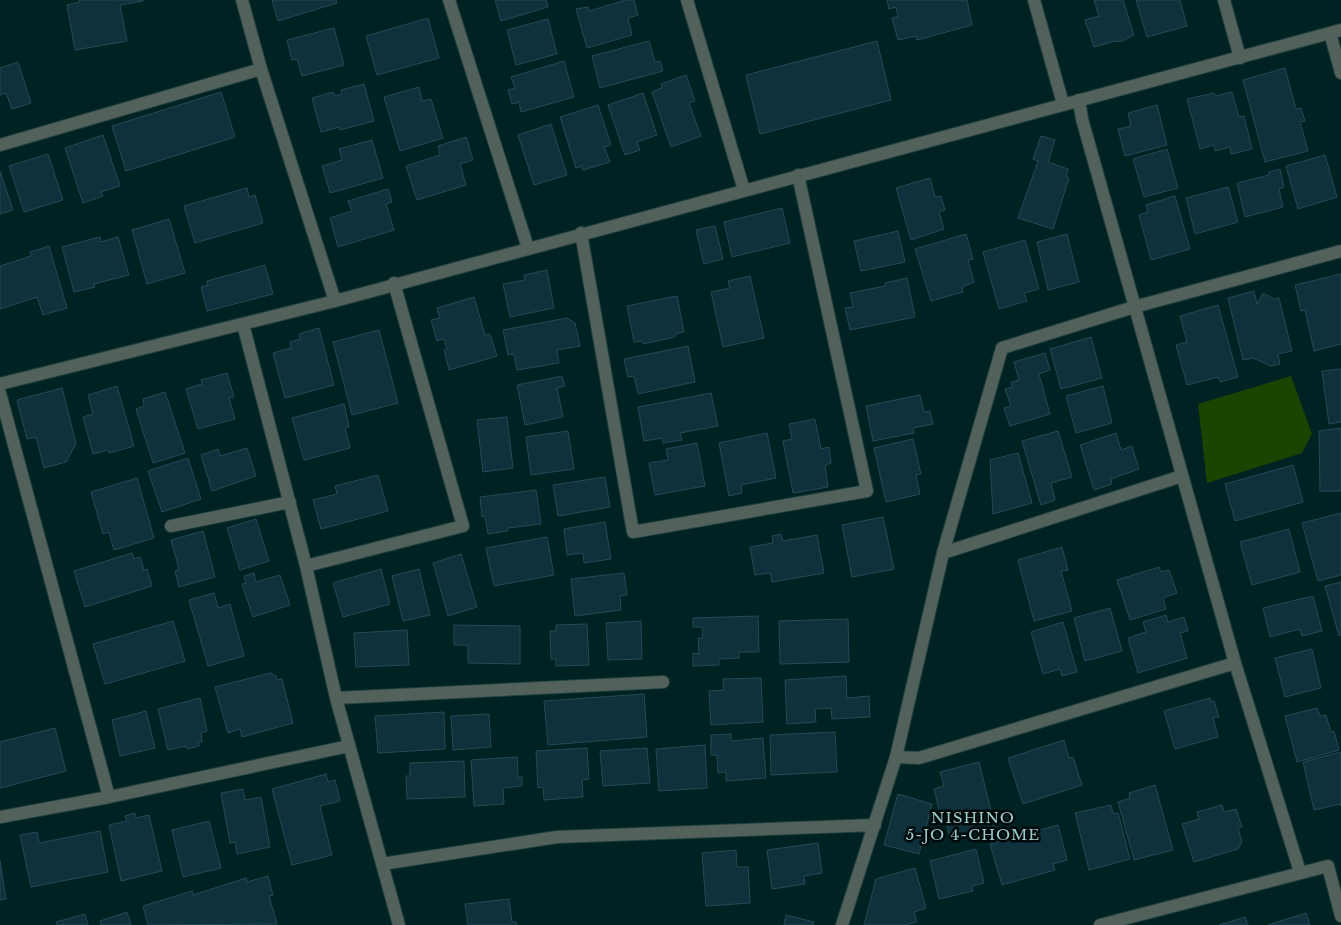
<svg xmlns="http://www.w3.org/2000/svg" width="1341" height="925" viewBox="0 0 1341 925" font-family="'Libre Baskerville',serif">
<rect width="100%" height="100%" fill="#022"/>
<path fill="#1a4400" d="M1291 376 1312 434 1302 453 1207 483 1198 404Z"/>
<path fill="#0e313c" stroke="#234b57" d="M79 0H143V1L120 5 127 41 75 50 67 5 80 2Z
M272 0H336L337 3 278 21Z
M495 0H546L548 7 501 21Z
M626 0H634L638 15 628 18 632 35 587 48 576 9 588 7 589 11Z
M887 0H967L972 25 917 40 916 36 898 40 892 18 898 16 896 7 889 9Z
M1094 0H1123L1134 35 1120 42 1115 41 1094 47 1085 20 1099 16Z
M1136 0H1180L1187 26 1147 37Z
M428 18 439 58 377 75 366 36Z
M548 19 557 54 516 65 507 30Z
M334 28 344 65 302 76 297 59 292 60 287 40Z
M649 41 655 62 660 61 663 71 600 88 592 56Z
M877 41 891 100 760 134 746 75Z
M564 61 574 97 521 112 519 102 512 104 508 90 515 88 511 77Z
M18 62 31 103 12 109 6 93 0 95V68Z
M1285 68 1296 109 1301 108 1305 121 1300 122 1308 151 1265 162 1243 80Z
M686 75 695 101 689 103 701 136 671 147 652 92 662 88 661 84Z
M364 84 374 121 340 130 339 127 321 132 312 98 333 92 335 96 342 94 341 90Z
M419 87 422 101 431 99 443 138 400 151 384 97Z
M221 92 235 137 126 171 112 126Z
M1232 92 1239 117 1244 116 1252 149 1231 154 1230 147 1215 151 1214 145 1200 149 1187 99 1214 93 1215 96Z
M643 93 657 135 637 142 640 150 625 155 608 105Z
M598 105 611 145 604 147 610 162 583 170 582 166 576 168 560 117Z
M1157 105 1167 145 1125 156 1118 129 1131 126 1128 113Z
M551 124 567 175 534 185 518 135Z
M103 135 120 186 101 192 103 196 83 203 65 148Z
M1041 136 1055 140 1048 162 1068 169 1066 177 1069 178 1053 229 1018 218 1038 161 1033 159Z
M466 137 473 160 460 164 466 185 417 200 406 166 440 155 438 146Z
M372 140 383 178 330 193 322 166 342 160 339 149Z
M1167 149 1178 188 1144 197 1133 159Z
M48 154 63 200 24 212 9 166Z
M1325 155 1337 197 1298 209 1286 166Z
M1280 169 1284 187 1279 189 1283 207 1245 217 1237 183 1269 175V172Z
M0 171 13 210 0 214Z
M930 178 935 197 941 196 945 210 939 212 944 229 911 240 896 188Z
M1228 187 1238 222 1195 234 1186 198Z
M247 188 249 197 255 195 263 223 195 243 184 206Z
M388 189 392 202 386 204 394 230 338 247 330 218 352 211 348 201Z
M1175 196 1190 249 1151 260 1139 215 1148 212 1146 205Z
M782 208 790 243 732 257 724 222Z
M169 219 185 273 147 284 132 230Z
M715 226 723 259 704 264 696 230Z
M898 231 905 262 861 271 854 241Z
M966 234 973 259 968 260 974 282 962 287 963 292 931 301 915 249Z
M1067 234 1079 282 1048 290 1037 242Z
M100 237 101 242 118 237 129 275 94 284 95 287 74 292 62 247Z
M1025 240 1039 289 1024 293 1027 301 999 309 983 252Z
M49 246 67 308 43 315 37 297 0 309V266L31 256 30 252Z
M265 265 273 294 207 311 201 287 208 285 207 281Z
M547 270 554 308 510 317 503 284 525 280 524 275Z
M1341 274V344L1314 351 1305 310 1301 311 1295 285Z
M750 276 764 338 723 347 711 292 730 288 728 281Z
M907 278 915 317 850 330 845 308 853 307 850 293 885 286V283Z
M1254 291 1257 304 1263 293 1274 299 1279 298 1292 351 1278 354 1280 364 1271 366 1253 358 1243 360 1228 298Z
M677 296 684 332 675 334V337L643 344 642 341 634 342 627 306Z
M474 297 485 335 490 334 497 356 449 370 444 350 447 349 444 339 437 341 431 320 440 318 437 308Z
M1218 305 1238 377 1220 382 1218 377 1187 385 1176 345 1187 342 1180 316Z
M567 318 575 323 580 346 557 350 559 363 517 370 514 354 508 355 503 330Z
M319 328 334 385 285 398 273 353 291 348 290 342 300 339 299 334Z
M379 330 398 403 352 415 333 342Z
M1091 337 1102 378 1061 389 1050 349Z
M688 346 695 382 638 394 634 376 628 377 624 359Z
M1045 353 1050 370 1039 374 1050 414 1010 426 1004 408 1011 406 1005 389 1012 387 1011 382 1019 380 1014 362Z
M1341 369V422L1329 424 1322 371Z
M227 373 234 397 229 398 235 419 198 429 186 389 202 384 201 380Z
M562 376 565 386 557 388 563 417 525 425 517 385Z
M117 386 134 446 109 453 108 450 93 454 83 417 93 414 88 395Z
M1103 386 1112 423 1076 433 1066 396Z
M62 388 76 444 66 462 44 468 36 437 27 439 17 400Z
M165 392 185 453 153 463 136 409 144 406 143 399Z
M711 393 718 426 680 433 682 440 663 443 662 438 644 441 638 407Z
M920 395 924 412 930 411 933 424 913 428 914 433 873 441 866 406Z
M344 404 349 427 345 428 350 448 304 460 292 418Z
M507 417 513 468 483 472 477 420Z
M815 419 821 449 829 447 831 463 825 465 828 487 793 493 783 441 792 439 789 424Z
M1341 428V491H1320L1319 431Z
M568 431 574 469 531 475 526 437Z
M1058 431 1072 477 1051 483 1055 500 1041 505 1022 441Z
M767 433 776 478 741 485 742 493 729 496 719 443Z
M1116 433 1121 450 1132 446 1139 469 1111 479 1112 484 1094 490 1080 445Z
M913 439 921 474 916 475 920 494 886 502 874 448Z
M697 443 705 486 655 495 649 463 668 460 666 449Z
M247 448 256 476 212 491 201 455 218 449 220 456Z
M1018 453 1032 503 993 514 990 460Z
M188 458 201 499 162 512 148 471Z
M1293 465 1303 502 1235 521 1225 484Z
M378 475 388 511 321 529 313 500 337 494 335 486Z
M605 477 610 507 558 516 553 485Z
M137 478 154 538 114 550 109 532 103 534 91 492Z
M536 490 541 524 508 528 507 531 488 534 485 516 482 517 480 497Z
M1341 513V575L1318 581 1302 523Z
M883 517 894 569 852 577 842 525Z
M256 519 269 561 240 570 227 528Z
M605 522 611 559 584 563 583 553 567 555 564 529Z
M1289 529 1300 572 1252 585 1240 542Z
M203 531 215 577 179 587 175 571 179 569 171 540Z
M781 534 783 541 817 535 824 573 772 582 770 573 755 575 750 547 773 543 772 536Z
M547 537 554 575 494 586 486 548Z
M1062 547 1068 570 1061 571 1072 611 1034 621 1018 560Z
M132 553 134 559 140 557 144 570 147 569 152 586 85 607 74 571Z
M461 554 477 607 448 616 433 563Z
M1159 567 1161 572 1169 570 1177 593 1163 598 1166 609 1130 620 1117 580Z
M381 569 390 604 343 617 333 583Z
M419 569 430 615 403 621 392 576Z
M254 573 256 582 280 575 290 605 253 617 242 584 246 583 244 576Z
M624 573 627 595 620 596 621 610 575 616 571 579Z
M1341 582V635L1339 636 1325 586Z
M214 593 218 608 230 604 244 656 208 666 189 600Z
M1313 596 1322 631 1302 636 1300 629 1270 637 1263 608Z
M1110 608 1122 651 1085 661 1074 618Z
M1166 615 1168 622 1184 617 1188 631 1180 633 1187 658 1138 673 1128 638 1146 632 1143 622Z
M758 616 759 652H739V658L719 659V665L693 666V653L699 654 698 638 702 639 703 627H693V618Z
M848 619 849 662 780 664 779 621Z
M173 621 185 661 105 684 93 644Z
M641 621 642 659 608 660 606 623Z
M1063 622 1077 672 1062 676 1060 669 1043 674 1031 632Z
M587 624 589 665 556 666V659H551L550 631H556V625Z
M454 625 520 626V664L468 663V645H454Z
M407 630 409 665 356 667 354 633Z
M1312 649 1321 688 1285 697 1275 658Z
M270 673 276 676 277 680 282 679 293 723 242 737 240 729 228 733 215 687Z
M846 676 847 698 869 696 870 717 832 719 831 708 815 709 816 722 787 724 785 680Z
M761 678 763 722 711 725 709 691 724 690 723 679Z
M644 694 647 737 548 745 544 701Z
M200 698 207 731 201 733 202 742H198L199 746 187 749 186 746 168 750 158 709Z
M1210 698 1211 702 1214 701 1219 717 1213 718 1218 737 1175 749 1164 711Z
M1317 708 1320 716 1326 715 1331 732 1334 731 1339 750 1297 762 1285 716Z
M146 711 155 748 120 756 112 720Z
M444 712 445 749 378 753 375 716Z
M489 714 491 747 453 750 451 716Z
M55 728 66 771 0 788V742Z
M835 732 837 772 771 775 770 735Z
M731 734V741L763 738 766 778 726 781V772L718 773 717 755H711V735Z
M1064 740 1069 758 1073 757 1082 785 1023 804 1008 758Z
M705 745 707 788 659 791 656 749Z
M587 748 589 779 582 780 583 797 544 800 543 787 538 788 536 751Z
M647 748 650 783 603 786 600 751Z
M1341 752V806L1340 804 1314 810 1303 762Z
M517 757 518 777H522V786L503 788 504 804 474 806 471 760Z
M464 761 465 797 407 799 406 776H410V763Z
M979 762 995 827 950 838 946 821 942 822 934 789 944 786 940 772Z
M326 774 328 782 335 780 340 801 320 806 332 855 292 865 272 789Z
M1155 785 1173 850 1134 860 1118 802 1130 798 1129 793Z
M243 789 245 800 261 797 270 847 237 854 235 842 230 843 221 793Z
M898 794 932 804 919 854 884 845Z
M1111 805 1113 814 1118 813 1130 859 1089 870 1075 813Z
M1222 805 1224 812 1236 809 1242 827 1238 828 1242 842 1238 849 1194 862 1182 824 1199 819 1197 812Z
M135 813 136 818 149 815 162 871 121 881 109 825 127 821 125 816Z
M209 821 221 868 183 877 172 830Z
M1058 825 1067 860 1053 864 1055 870 1002 885 990 844Z
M100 831 108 872 31 887 20 835 37 832 39 843Z
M818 843 822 873 804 876 805 884 772 889 767 850Z
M976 849 984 883 972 886 973 891 939 899 930 861Z
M736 850 737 867H748L750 903 706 906 702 853Z
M0 861 6 899 0 900Z
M915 868 926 908 914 912 917 922 905 925H864L876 879Z
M268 876 273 895 269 896 277 924 148 925 143 906 192 891 193 895 246 878 247 882Z
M509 899 512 922H516L517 925H468L465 904Z
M127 912 131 925H101L100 921Z
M1306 913 1310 925H1268Z
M85 914 88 925H57L56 922Z
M786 915 814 922 813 925H784Z
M1245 917 1248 925H1219Z"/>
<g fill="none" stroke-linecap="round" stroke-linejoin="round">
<g stroke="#204040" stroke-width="14">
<path id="service" d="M171 526 290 502"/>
</g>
<g stroke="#204040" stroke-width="14">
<path id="minor" d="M242 0 261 69 335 301
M449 0 528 248
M687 0 744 190
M1034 0 1063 104
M1224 0 1240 58
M1330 33 1341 73
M1079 100 1082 119 1235 663 1300 872
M0 145 261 69
M581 233 633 532 867 491 798 175
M243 324 306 566 336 698 399 925
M0 384 335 301 1341 30
M0 393 109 797
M943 553 1182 476
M306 566 463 526 394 283
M336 698 663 682
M896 757 919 758 1235 663
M0 817 109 797 349 746
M382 864 557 837 875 825
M842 925 896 757 943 553 1002 348 1134 307 1341 251
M1100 925 1328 866 1341 916"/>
</g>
<use href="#service" stroke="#52625a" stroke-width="12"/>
<use href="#minor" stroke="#52625a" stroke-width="12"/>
</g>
<g text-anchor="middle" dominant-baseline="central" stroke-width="5" stroke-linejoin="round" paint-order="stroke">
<g font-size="15" letter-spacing="1" fill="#9dccca" stroke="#000a0a">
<text x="973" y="817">NISHINO<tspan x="973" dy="17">5-JO 4-CHOME</tspan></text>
</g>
</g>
</svg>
